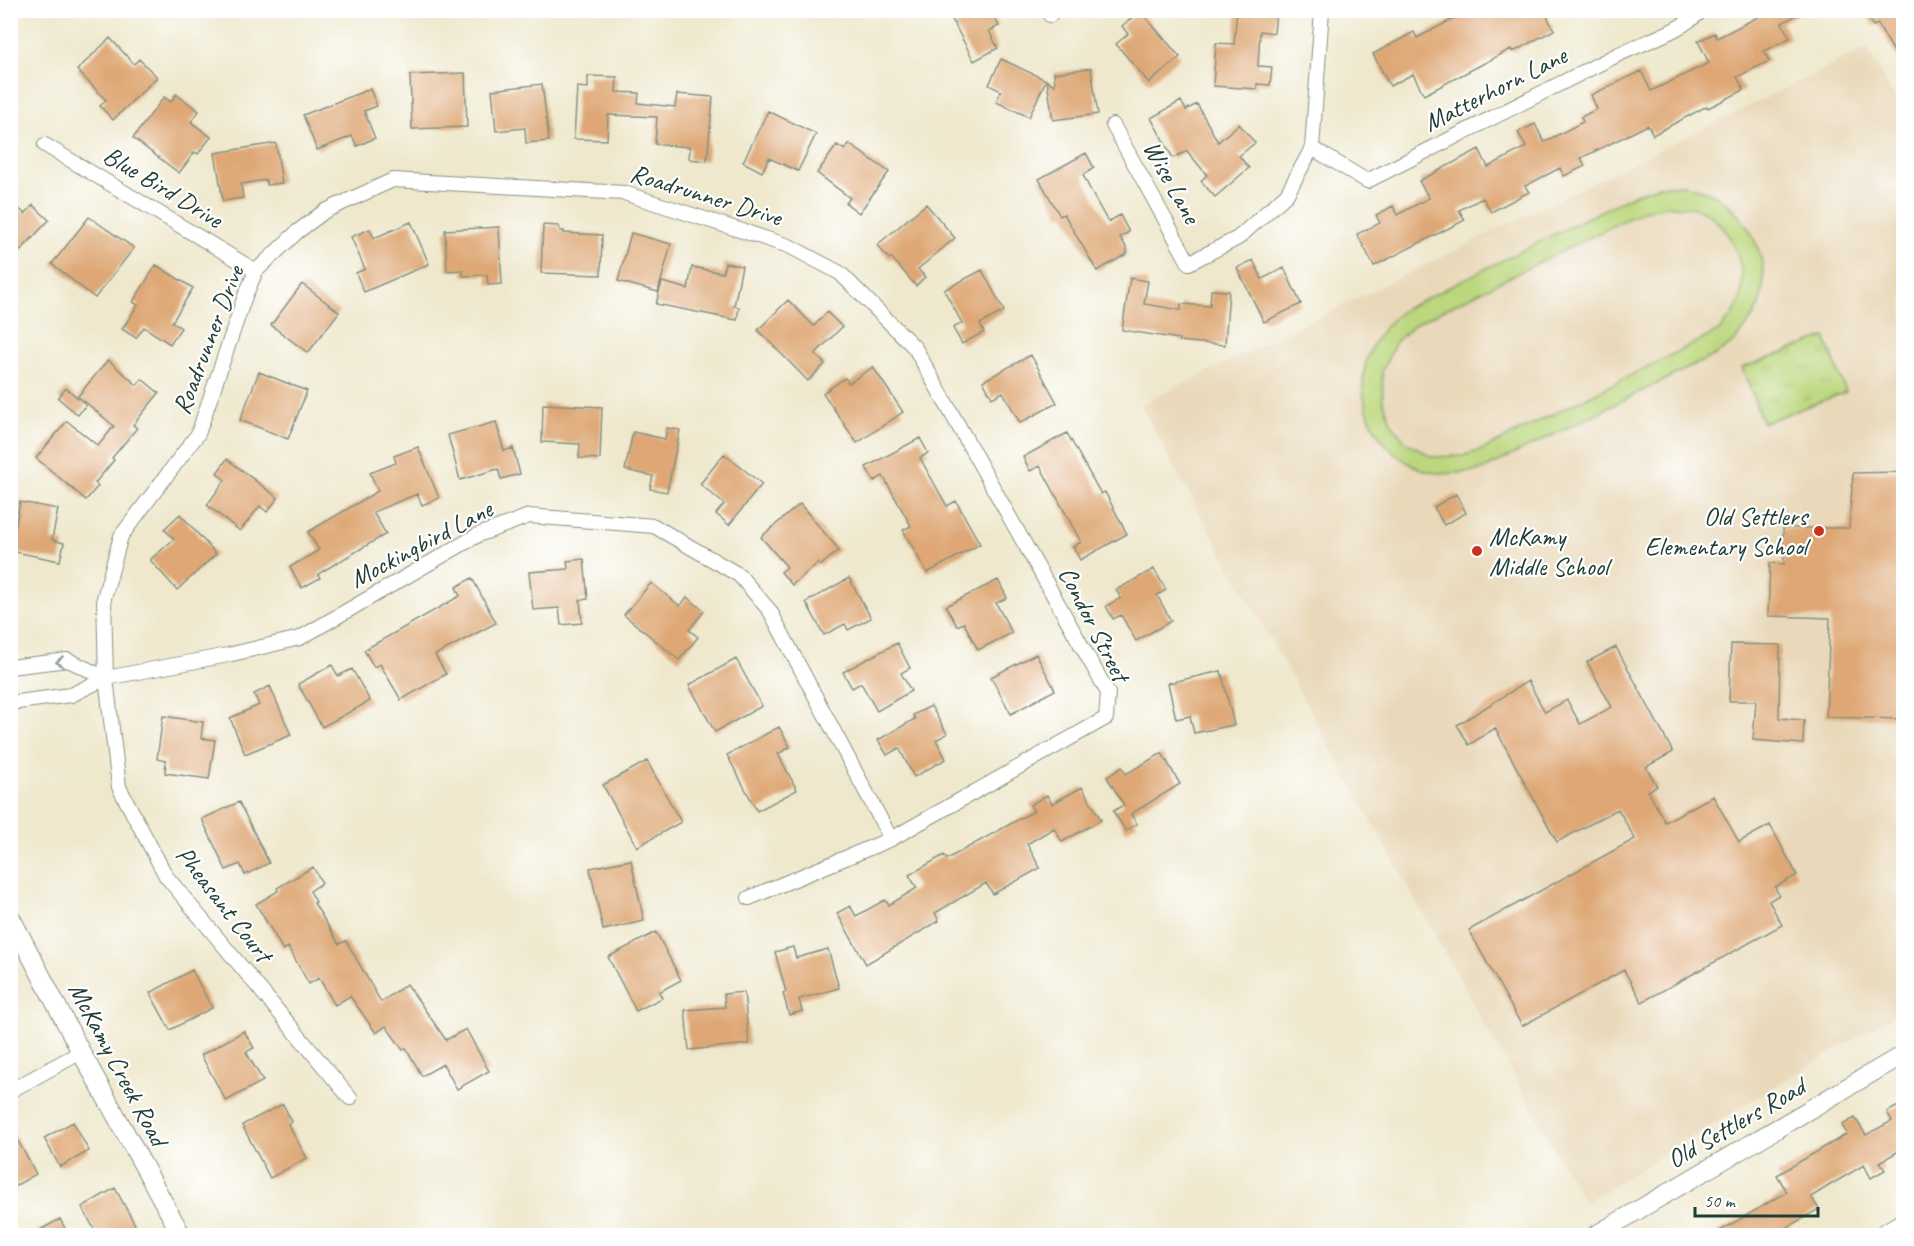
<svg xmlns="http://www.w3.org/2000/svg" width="1914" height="1246" viewBox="0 0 1914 1246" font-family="Caveat,sans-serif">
<defs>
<pattern id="park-tufts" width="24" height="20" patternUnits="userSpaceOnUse" patternTransform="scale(1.5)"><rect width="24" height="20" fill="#bcd77d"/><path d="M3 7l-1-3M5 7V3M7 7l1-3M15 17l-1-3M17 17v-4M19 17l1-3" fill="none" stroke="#a1b96d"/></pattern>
</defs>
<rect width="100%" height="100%" fill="#fff"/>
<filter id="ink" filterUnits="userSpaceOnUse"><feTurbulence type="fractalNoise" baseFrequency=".0167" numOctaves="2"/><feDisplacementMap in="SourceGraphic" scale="12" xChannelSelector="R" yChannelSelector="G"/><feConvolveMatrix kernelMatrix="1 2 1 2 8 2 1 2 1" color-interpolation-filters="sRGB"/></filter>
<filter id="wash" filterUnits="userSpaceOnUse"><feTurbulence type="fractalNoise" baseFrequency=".008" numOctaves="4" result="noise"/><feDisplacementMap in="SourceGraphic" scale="24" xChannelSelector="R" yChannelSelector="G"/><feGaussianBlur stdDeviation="1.35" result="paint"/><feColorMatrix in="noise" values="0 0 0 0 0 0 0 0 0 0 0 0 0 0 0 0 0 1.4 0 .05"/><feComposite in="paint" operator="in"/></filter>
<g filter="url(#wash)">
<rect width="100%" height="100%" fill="#efe8cd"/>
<path fill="#e9d9ba" d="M1867 48 1904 116 1903 1009 1584 1203 1140 405Z"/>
<path fill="#bcd77d" stroke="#6e8a58" stroke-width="1.5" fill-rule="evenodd" d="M1684 185C1694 188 1706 190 1715 195 1746 215 1770 255 1762 293 1760 308 1748 326 1738 337 1733 344 1724 349 1717 354L1482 470C1465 472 1445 476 1427 471 1384 459 1355 410 1365 366 1370 343 1386 324 1403 310L1633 195 1658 186ZM1668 206C1676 206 1687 206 1695 208 1731 218 1754 277 1736 309 1732 317 1724 324 1719 331L1484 449 1463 456 1433 457 1406 442 1392 424 1383 401 1382 371 1396 342 1415 324 1643 211Z"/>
<path fill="url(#park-tufts)" stroke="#6e8a58" stroke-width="1.5" d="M1825 337 1846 392 1763 423 1742 368Z"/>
<g id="blocks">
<path fill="#dea775" d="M947 10H990L999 26 989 31 998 48 974 61Z
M1237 10H1276L1274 33 1260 31 1258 66 1272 67 1270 85 1257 84V89L1213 86 1216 43 1234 44Z
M1470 10H1544L1554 30 1513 52 1511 49 1424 95 1413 74 1390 86 1373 54 1414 32 1417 38Z
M1755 10H1805L1782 23 1790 38 1764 51 1769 61 1737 77 1744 90 1708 108 1707 106 1653 135 1648 125 1581 158 1585 166 1564 176 1560 168 1525 186 1529 192 1491 212 1483 198 1459 210 1465 220 1374 266 1357 234 1380 223 1376 215 1393 206 1397 215 1429 198 1419 181 1479 149 1488 167 1526 147 1518 132 1535 124 1544 142 1583 122 1581 117 1597 109 1591 95 1641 71 1651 91 1709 63 1698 41 1715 33 1717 38 1758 17Z
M1865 10H1904V69L1878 24 1873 26Z
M1140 11 1180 57 1149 83 1116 44 1128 34 1122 26Z
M110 38 134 64 139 59 157 77 113 120 100 106 106 100 77 70Z
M1001 59 1046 80 1029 117 996 102 1001 91 989 85Z
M1091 68 1098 114 1053 120 1047 81 1055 85 1054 73Z
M465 73 467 127 412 129 410 75Z
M588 76 617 77 616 92 639 93 638 103 675 107 677 94 713 97 707 161 689 159 690 147 655 144 657 117 608 115 607 140 574 139 577 87 588 88Z
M542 84 549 141 526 143 525 128 496 131 492 90Z
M370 89 377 106 364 111 375 138 357 146 352 136 317 150 303 115Z
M176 94 199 111 191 122 211 137 198 154 195 152 179 173 133 138 164 97 171 102Z
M1181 101 1186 110 1197 104 1218 142 1239 124 1255 143 1239 156 1249 168 1215 197 1201 181 1207 175 1187 151 1173 158 1151 118Z
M768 111 816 134 798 171 769 158 762 172 743 162Z
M276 143 282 183 267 185 266 180 241 184 243 198 223 201 215 153Z
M849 144 889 172 859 213 846 203 850 198 817 173 837 145 845 150Z
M1086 153 1094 168 1083 175 1094 197 1108 222 1120 215 1129 232 1120 237 1127 249V254L1097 271 1064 214 1060 216 1039 179Z
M10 201 25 214 33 205 49 220 10 262Z
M926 204 955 238 918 269 925 277 916 286 892 258 889 259 877 245Z
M89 217 134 248 95 298 52 264Z
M411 222 429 264 364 292 356 273 365 269 351 237 370 229 374 238Z
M543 225 559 226 560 231H564V233L602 235 601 275 541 273Z
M499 227 502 284 488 285 487 275 463 276V270L447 271 445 230Z
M631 233 671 244 658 292 618 281Z
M1253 260 1262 279 1284 268 1301 304 1264 322 1237 268Z
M725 263 742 266 734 306 739 307 737 320 656 304 662 282 688 289 692 267 723 273Z
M156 265 193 288 172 322 181 328 170 344 144 327 136 338 122 329 138 305 133 302Z
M982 270 1004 311 980 324 984 332 962 344 953 328 962 323 944 290Z
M1130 278 1148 281 1144 304 1181 310V304L1210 306 1211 290 1229 291 1225 345 1179 341V339L1122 330Z
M302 284 339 312 308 353 271 325Z
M788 300 814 326 827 312 842 327 815 354 825 364 808 381 758 330Z
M1031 355 1057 403 1020 423 1003 392 992 398 983 381Z
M108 360 137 385 142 379 159 393 133 425 137 428 112 458 114 460 95 483 98 486 86 500 36 458 67 421 98 446 114 426 78 396Z
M873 367 903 412 857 443 823 393 845 378 849 383Z
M259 372 307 391 288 439 240 420Z
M66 388 86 405 78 415 58 398Z
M543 404 602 407 600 459 579 458 580 444 542 442Z
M496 422 504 451 513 448 520 474 501 479 498 469 460 480 448 435Z
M667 428 680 430 667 492 650 489 653 476 625 470 633 432 665 439Z
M1067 433 1101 494 1105 492 1127 534 1080 560 1073 547 1081 542 1040 466 1030 471 1023 457Z
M920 438 928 453 920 458 947 506 956 501 980 544 927 573 903 530 911 526 883 476 874 481 866 467Z
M418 447 439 498 422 505 417 494 373 512 386 534 318 574 320 578 302 588 290 567 319 550 308 532 378 491 370 473 396 463 394 456Z
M724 454 762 484 729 525 716 514 724 504 700 484Z
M227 459 278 498 267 512 260 506 240 531 207 505 225 480 217 473Z
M1904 472V719L1826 717 1830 618 1768 616 1770 563 1784 564 1783 528H1849L1853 473Z
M1456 494 1466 513 1444 525 1434 507Z
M20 502 58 509 52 540 64 543 60 561 10 551V529L15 530Z
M800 504 839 550 820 566 818 563 792 585 781 572 787 567 761 537Z
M180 514 216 554 177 590 150 560 174 539 164 529Z
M584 559 588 599 580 600 582 623 561 625 559 608 533 610 529 572 568 569 567 561Z
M1154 569 1166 590 1157 595 1171 621 1136 641 1121 615 1113 619 1106 606 1121 598 1116 590Z
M472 578 496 623 435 655 446 674 401 700 380 664 374 667 364 650 460 596 456 587Z
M849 578 871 618 848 630 845 624 824 635 806 602Z
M998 580 1007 598 996 603 1012 633 978 650 964 623 957 626 946 606Z
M651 583 680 606 687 597 704 611 689 630 698 637 679 660 624 615Z
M897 643 910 668 901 673 911 691 877 711 861 683 852 688 843 672Z
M1731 644 1780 645 1779 718 1804 720 1803 744 1753 740 1756 701H1729Z
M1616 647 1673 752 1646 767 1657 786 1648 791 1665 822 1713 796 1739 842 1770 825 1797 875 1775 887 1779 895 1769 901 1782 925 1642 1002 1624 970 1522 1026 1469 930 1635 839 1618 809 1557 842 1495 728 1469 745 1457 725 1528 681 1545 712 1567 700 1580 724 1612 707 1587 662Z
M1036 654 1055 690 1011 714 991 677Z
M736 659 762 706 715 732 689 685Z
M332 665 338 676 352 669 370 701 322 727 298 684Z
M1221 671 1234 725 1194 733 1190 716 1176 719 1168 683Z
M270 686 291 735 245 754 230 718 259 705 254 694Z
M931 706 947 734 936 740 946 759 914 777 899 748 887 755 878 740 915 719 913 715Z
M163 716 203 722 201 738 215 740 209 779 165 773 166 761 157 759Z
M779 727 790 747 778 754 797 790 757 811 727 755Z
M1162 753 1180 784 1131 814 1137 824 1126 831 1113 811 1124 805 1107 777 1122 767 1126 774Z
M647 761 681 822 637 847 603 785Z
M1082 787 1101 820 1062 842 1054 828 1027 844 1040 868 993 894 986 883 935 913 939 921 866 964 837 913 850 906 856 916 885 900 889 905 917 888 909 875 944 855 947 859 1034 811 1030 805 1047 795 1052 804Z
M239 802 269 863 245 875 240 864 226 870 202 819Z
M631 860 644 921 603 930 590 868Z
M313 867 322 883 310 891 316 902 314 903 339 944 346 941 381 1002 407 984 446 1040 466 1029 489 1071 457 1089 443 1064 422 1076 406 1048 403 1050 386 1026 376 1033 350 996 335 1005 319 978 309 984 288 947 283 950 256 904 278 891 277 888Z
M656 932 681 980 659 992 662 998 636 1011 608 957Z
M793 947 796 958 828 949 839 988 799 999 802 1011 789 1015 783 993 786 992 775 952Z
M192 970 212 1008 170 1030 150 993Z
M744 992 749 1044 689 1050 685 1010 725 1007 724 994Z
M244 1031 254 1048 246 1052 263 1081 226 1101 201 1055Z
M1904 1103V1148L1880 1162 1885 1170 1871 1178 1864 1165 1830 1185 1811 1197 1819 1209 1772 1236H1711L1787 1192 1777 1175 1847 1134 1842 1125 1855 1118 1866 1135 1892 1121 1887 1112Z
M283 1104 292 1122 288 1124 307 1158 270 1178 242 1125Z
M73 1122 89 1151 60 1167 44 1138Z
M10 1126 36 1174 10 1189Z
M115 1188 139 1232 132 1236H98L82 1207Z
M60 1219 69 1236H29Z"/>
</g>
</g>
<g filter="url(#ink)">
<use href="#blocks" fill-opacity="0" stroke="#879280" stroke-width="1.5"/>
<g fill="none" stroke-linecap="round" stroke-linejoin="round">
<g stroke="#879280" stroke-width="16">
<path id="street" d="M1050 15 1051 10
M1113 125 1189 263 1238 238 1287 194 1312 148 1322 10
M45 145 256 271
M1312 148 1367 181C1449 139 1531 98 1613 57 1640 43 1681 32 1702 10
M10 667 68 660 106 678
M10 703 71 695 106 678 228 655 300 638 478 535 529 516 654 526 739 575 770 611 891 839
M10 1091 81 1052
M350 1098 166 876 119 787 106 678 104 598 121 536 198 434 245 296 256 271 297 232 325 211 393 180 624 193 789 246 840 273 915 348 1108 693 1106 718 891 839 749 898
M1876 1236 1904 1219"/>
</g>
<g stroke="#879280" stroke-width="20">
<path id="secondary" d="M10 916 81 1052 182 1236
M1594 1236 1904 1054"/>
</g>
<use href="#street" stroke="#fff" stroke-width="14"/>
<use href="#secondary" stroke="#fff" stroke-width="18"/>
</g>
<defs><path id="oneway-chevron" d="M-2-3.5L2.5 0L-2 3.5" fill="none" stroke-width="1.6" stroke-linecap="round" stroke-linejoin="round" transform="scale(1.5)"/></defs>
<use stroke="#8f9e9a" href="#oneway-chevron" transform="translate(60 662) rotate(177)"/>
</g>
<g fill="#c8321e" stroke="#fff" stroke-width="2">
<circle cx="1819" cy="531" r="6"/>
<circle cx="1477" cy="551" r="6"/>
</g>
<g text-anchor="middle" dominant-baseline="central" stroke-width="4.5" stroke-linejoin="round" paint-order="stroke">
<g font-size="26" fill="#1f3d34" stroke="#fff">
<text transform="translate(1495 89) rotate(-27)">Matterhorn Lane</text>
<text transform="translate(1172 182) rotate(61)">Wise Lane</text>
<text transform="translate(163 187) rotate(31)">Blue Bird Drive</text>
<text transform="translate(706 195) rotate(17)">Roadrunner Drive</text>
<text transform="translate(208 340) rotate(-69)">Roadrunner Drive</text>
<text transform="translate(421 544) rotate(-28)">Mockingbird Lane</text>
<text transform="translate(1094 624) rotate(63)">Condor Street</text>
<text transform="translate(224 904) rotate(52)">Pheasant Court</text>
<text transform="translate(118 1064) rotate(62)">McKamy Creek Road</text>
<text transform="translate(1736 1123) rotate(-30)">Old Settlers Road</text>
</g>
<g font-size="26" fill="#1f3d34" stroke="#fff" text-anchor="end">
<text x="1807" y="516">Old Settlers<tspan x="1807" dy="30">Elementary School</tspan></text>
<text x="1489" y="536" text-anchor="start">McKamy<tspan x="1489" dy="30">Middle School</tspan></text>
</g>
</g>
<rect width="1914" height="1246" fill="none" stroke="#fff" stroke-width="36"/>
<path d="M1695 1207v9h123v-9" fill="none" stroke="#1f3d34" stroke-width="3"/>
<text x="1704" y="1207" font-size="18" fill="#1f3d34" stroke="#ffffff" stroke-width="4.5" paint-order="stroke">50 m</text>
</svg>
